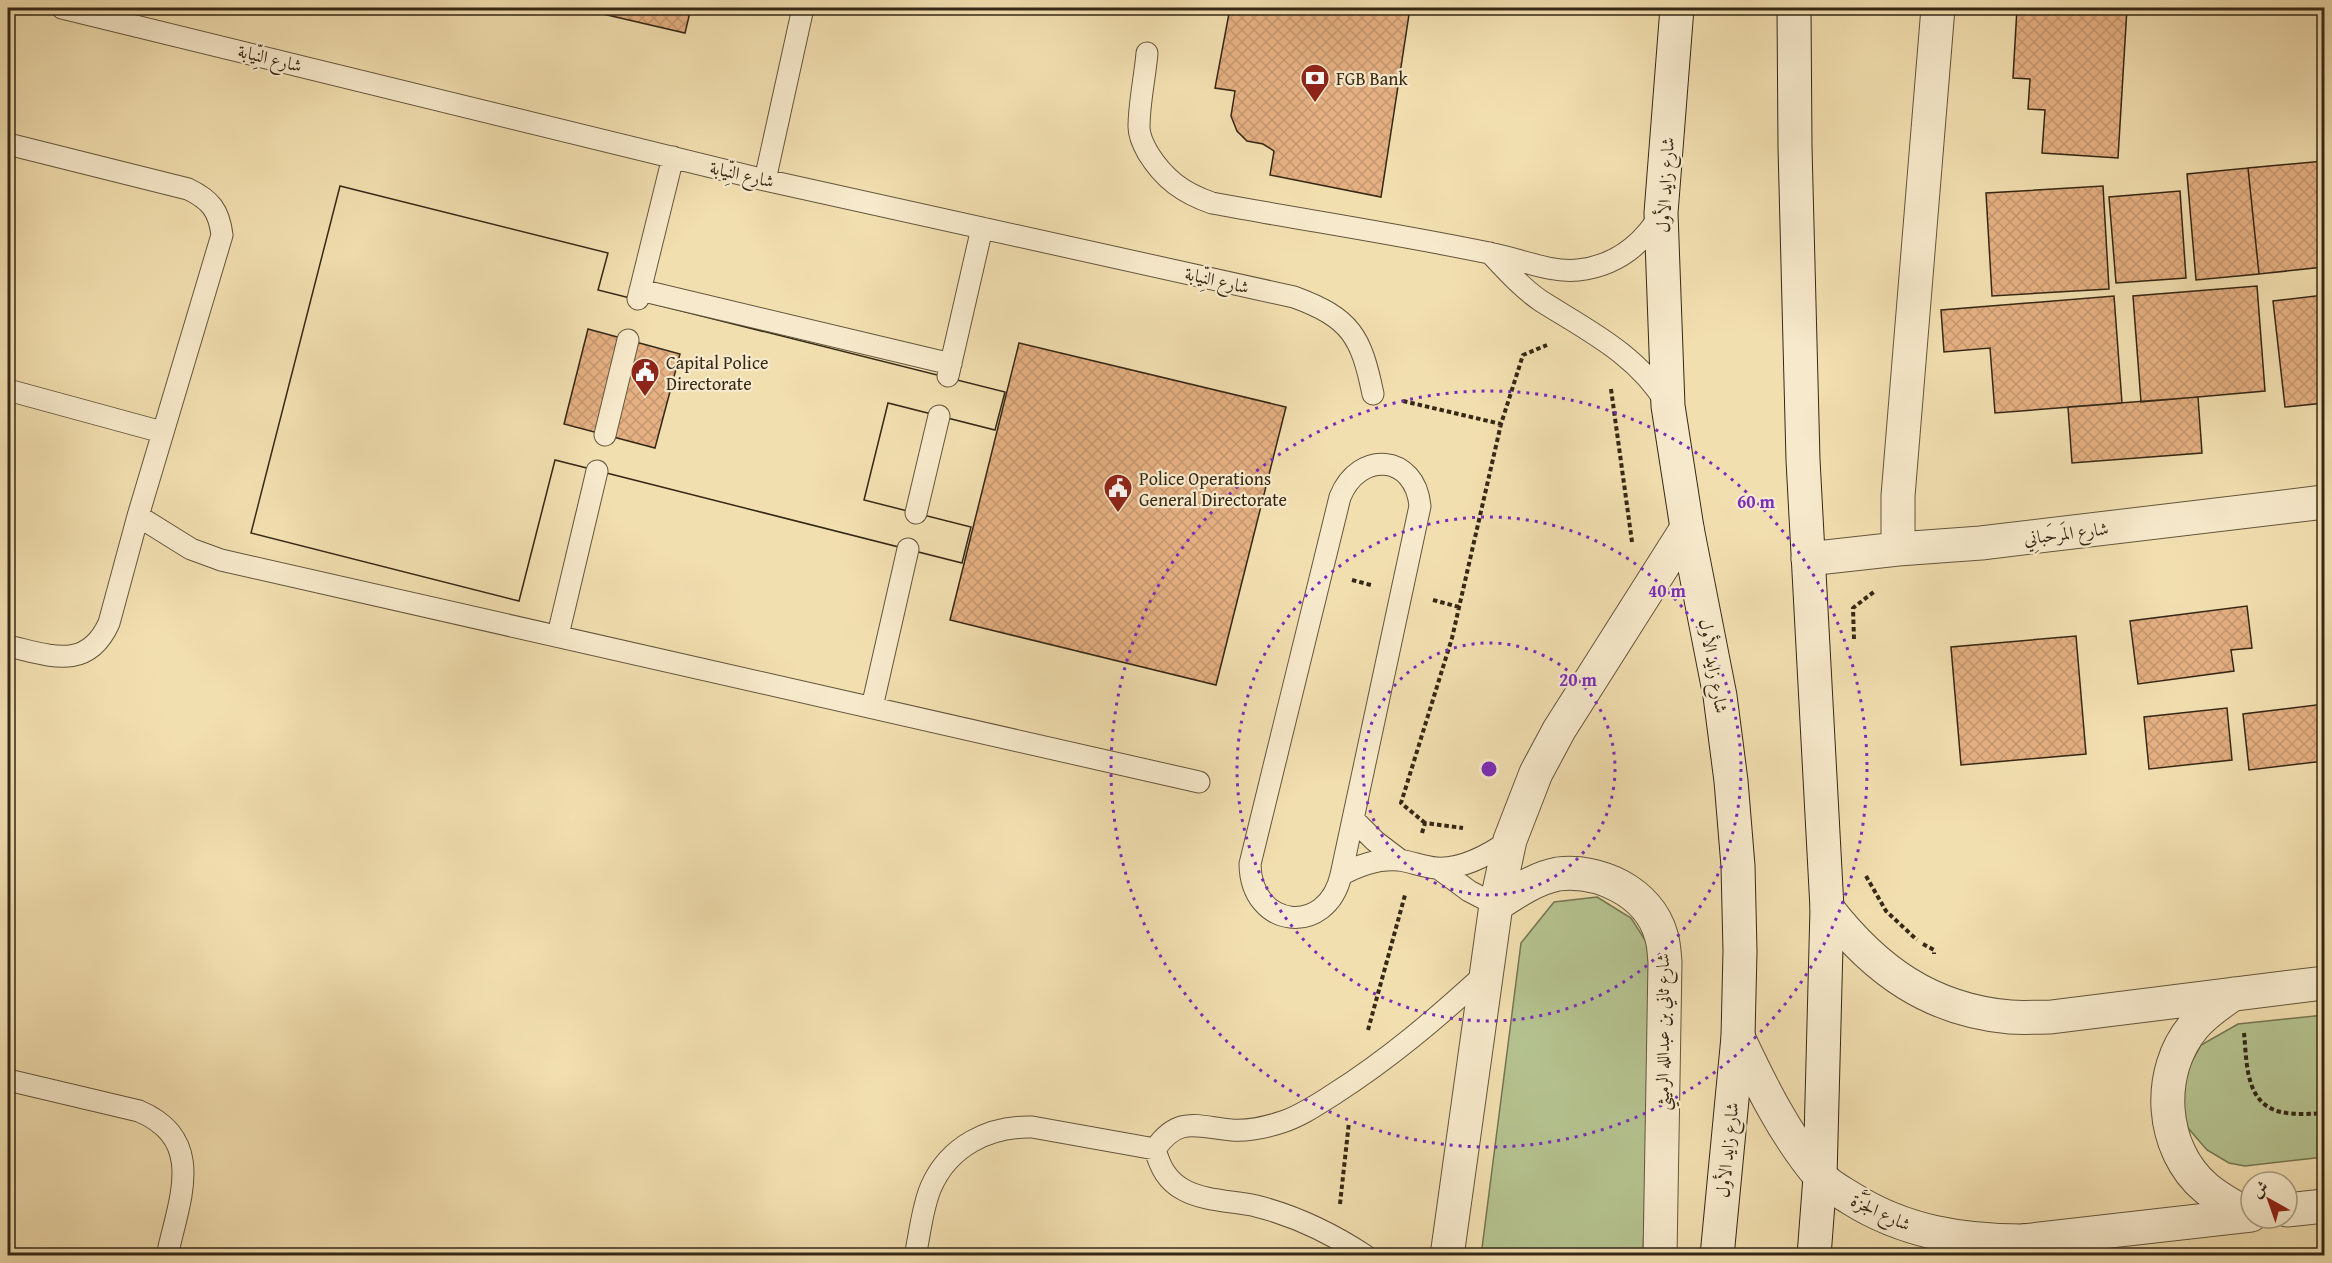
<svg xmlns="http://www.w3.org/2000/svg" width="2332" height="1263" viewBox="0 0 2332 1263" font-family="'Gentium Book Plus',Amiri,serif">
<defs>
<pattern id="building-cross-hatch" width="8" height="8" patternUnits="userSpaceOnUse" patternTransform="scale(1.5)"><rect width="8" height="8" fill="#e5b082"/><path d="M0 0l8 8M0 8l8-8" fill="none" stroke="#c59770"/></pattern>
</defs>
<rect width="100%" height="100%" fill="#f2dfb0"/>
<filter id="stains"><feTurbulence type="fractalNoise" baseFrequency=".00333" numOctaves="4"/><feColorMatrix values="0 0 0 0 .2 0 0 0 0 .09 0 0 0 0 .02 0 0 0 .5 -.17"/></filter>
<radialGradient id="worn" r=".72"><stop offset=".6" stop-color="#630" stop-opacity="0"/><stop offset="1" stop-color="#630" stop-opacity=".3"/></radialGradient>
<path fill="#b5c390" stroke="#757653" stroke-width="1.5" d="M1597 897 1631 918 1654 954 1643 1255 1481 1256 1521 943 1554 902Z
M2324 1015V1157L2245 1166 2229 1163 2207 1150 2188 1128 2179 1102 2183 1078 2201 1045 2238 1024Z"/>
<path fill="url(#building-cross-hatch)" stroke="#352816" stroke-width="1.5" fill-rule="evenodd" d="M577 8H691L685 33Z
M1230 8H1410L1381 197 1270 175 1274 151 1263 144 1247 141 1237 131 1231 116 1235 91 1215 88Z
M2017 8H2127L2118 158 2042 153 2045 110 2028 109 2030 79 2013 78Z
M2324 161V267L2259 274 2248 168Z
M2248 168 2259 274 2196 280 2187 174Z
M340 186 608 253 598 290 1005 392 995 430 888 403 864 500 971 527 962 563 555 460 519 601 251 533ZM588 329 680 354 655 448 564 424Z
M340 186 608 253 598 290 1005 392 995 430 888 403 864 500 971 527 962 563 555 460 519 601 251 533Z
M2103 186 2109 289 1992 296 1986 193Z
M2180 191 2186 278 2116 283 2109 197Z
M2257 286 2265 391 2141 402 2133 296Z
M2324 295V403L2285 407 2273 301Z
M2114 296 2122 403 1995 413 1990 348 1944 352 1941 310Z
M1019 343 1286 407 1216 685 950 620Z
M2198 397 2202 453 2072 463 2068 407Z
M2247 606 2252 648 2231 650 2234 671 2138 684 2130 621Z
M2076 636 2086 754 1961 765 1951 647Z
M2324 704V761L2249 770 2243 714Z
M2227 708 2232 760 2149 769 2144 717Z"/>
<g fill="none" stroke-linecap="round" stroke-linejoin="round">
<g stroke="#64563c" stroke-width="23">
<path id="service" d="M62 8 765 180 1294 297C1351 318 1361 336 1373 394
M1147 53C1145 77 1139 103 1139 127 1139 135 1144 146 1148 153 1164 179 1183 193 1212 203 1304 220 1397 234 1489 253 1518 258 1549 273 1578 270 1616 266 1642 245 1661 214
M8 144 188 189C211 200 219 211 222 235L138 516 109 623C87 672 49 655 8 646
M765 180 803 8
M1490 253C1506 270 1522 288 1541 301 1587 330 1638 355 1666 403
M640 290 951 364
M638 299 673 157
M948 376 982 228
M8 390 162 432
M605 435 628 340
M916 513 939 416
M138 516 191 549 221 560 1199 782
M558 635 597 471
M872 707 908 549
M1353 819 1375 841 1400 860
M1438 868 1469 891 1496 905
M1341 875 1420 506C1415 454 1359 450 1340 497L1250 864C1251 929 1327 937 1341 875 1359 865 1378 858 1399 860 1412 862 1424 867 1436 868 1462 870 1490 854 1510 840
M8 1080 139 1111C207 1140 179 1200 167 1256
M915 1256C920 1234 922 1208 931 1187 949 1146 989 1126 1032 1127L1155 1149
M1366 1256C1331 1233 1296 1216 1256 1206 1233 1201 1204 1201 1184 1190 1167 1181 1160 1167 1155 1149 1179 1115 1197 1127 1232 1130 1248 1131 1267 1127 1282 1122 1301 1116 1318 1104 1334 1094 1389 1059 1437 1018 1485 974"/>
</g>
<g stroke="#64563c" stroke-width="35">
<path id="minor" d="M1898 549V496L1938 8
M1808 559 1898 549 1981 543 2324 502
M1496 905C1514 893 1536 878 1558 874 1599 869 1649 892 1661 935 1664 943 1664 953 1665 962L1660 1256
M1447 1256 1496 905 1510 840 1536 773 1559 730 1687 528"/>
</g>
<g stroke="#64563c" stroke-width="35">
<path id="tertiary" d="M1827 908C1875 970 1930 1010 2010 1017 2024 1018 2038 1017 2051 1017L2324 983
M2233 994C2219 1004 2205 1013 2194 1026 2155 1072 2160 1149 2206 1188 2219 1199 2234 1207 2249 1215
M1738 1037C1760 1084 1785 1135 1819 1175 1827 1185 1841 1192 1852 1199 1905 1232 1962 1241 2023 1241L2251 1215
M2287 1210 2324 1206"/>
</g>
<g stroke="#352816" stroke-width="35">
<path id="secondary" d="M1677 8 1661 213 1668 406 1687 528 1720 696 1731 781 1738 866 1740 951 1738 1037 1717 1256
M1794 8 1795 147 1803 460 1827 908 1820 1177 1814 1256
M1989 1256 2023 1241"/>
</g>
<path stroke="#352816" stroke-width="4" stroke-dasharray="4.5 3" stroke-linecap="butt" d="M1611 389 1632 542
M1403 401 1501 424 1523 355 1547 345
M1352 580 1371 585
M1433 600 1459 607
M1854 639 1853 608 1875 591
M1425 823 1401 803 1452 638 1501 424
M1422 833 1425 823 1463 828
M1866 876 1886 911 1917 940
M1923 944 1934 950V954
M1368 1030 1405 895
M2244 1033C2247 1063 2245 1104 2281 1112 2294 1115 2311 1114 2324 1113
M1340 1204 1349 1122"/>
<use href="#service" stroke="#f7eacc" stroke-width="21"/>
<use href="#minor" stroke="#f7eacc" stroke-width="33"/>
<use href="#tertiary" stroke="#f7eacc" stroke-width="33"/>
<use href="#secondary" stroke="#f7eacc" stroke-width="33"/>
</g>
<g fill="none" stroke="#7b2cbf" stroke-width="3" stroke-dasharray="3 6">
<circle cx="1489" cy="769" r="126"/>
<circle cx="1489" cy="769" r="252"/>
<circle cx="1489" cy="769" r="378"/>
</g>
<defs>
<g id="bank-pin" transform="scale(1.5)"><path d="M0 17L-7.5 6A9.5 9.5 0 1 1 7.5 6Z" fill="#8f2418" stroke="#f7eacc"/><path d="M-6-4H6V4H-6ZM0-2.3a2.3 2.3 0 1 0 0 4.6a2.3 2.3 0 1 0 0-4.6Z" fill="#fff"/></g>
<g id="civic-pin" transform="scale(1.5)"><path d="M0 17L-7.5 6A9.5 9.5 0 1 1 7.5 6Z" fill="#8f2418" stroke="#f7eacc"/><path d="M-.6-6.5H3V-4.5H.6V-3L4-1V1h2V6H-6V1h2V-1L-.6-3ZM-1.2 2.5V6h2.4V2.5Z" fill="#fff"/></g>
</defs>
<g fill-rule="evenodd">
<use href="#bank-pin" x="1315" y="78"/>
<use href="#civic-pin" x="645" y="372"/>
<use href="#civic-pin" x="1118" y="488"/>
</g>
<g text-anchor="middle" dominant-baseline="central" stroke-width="4.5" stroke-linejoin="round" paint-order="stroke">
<g font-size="18" fill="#352816" stroke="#f7eacc">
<text transform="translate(270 58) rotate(14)">شارع النِّيابة</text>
<text transform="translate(742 174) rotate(13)">شارع النِّيابة</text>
<text transform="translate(1665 185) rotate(-87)">شارع زايد الأول</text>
<text transform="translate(1217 280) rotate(13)">شارع النِّيابة</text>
<text transform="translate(2066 533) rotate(-7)">شارع المَرحَبانِي</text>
<text transform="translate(1714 666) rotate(80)">شارع زايد الأول</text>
<text transform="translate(1662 1032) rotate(-90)">شارع ثاني بن عبدالله الرميثي</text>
<text transform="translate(1727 1150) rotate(-84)">شارع زايد الأول</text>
<text transform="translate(1881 1212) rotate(25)">شارع الجَزَّة</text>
</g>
<g font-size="18" fill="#352816" stroke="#f7eacc" text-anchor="start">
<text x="1336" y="78">FGB Bank</text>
<text x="666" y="362">Capital Police<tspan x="666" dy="21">Directorate</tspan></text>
<text x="1139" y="478">Police Operations<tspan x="1139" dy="21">General Directorate</tspan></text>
</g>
</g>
<circle cx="1489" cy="769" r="9" fill="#7b2cbf" stroke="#f7eacc" stroke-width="3"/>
<g font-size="18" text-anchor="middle" font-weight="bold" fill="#7b2cbf" stroke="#f7eacc" stroke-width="4.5" stroke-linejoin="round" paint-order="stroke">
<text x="1756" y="508">60 m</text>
<text x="1667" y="597">40 m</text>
<text x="1578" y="686">20 m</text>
</g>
<rect width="2332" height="1263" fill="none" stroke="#f2dfb0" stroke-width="30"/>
<rect x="9" y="9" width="2314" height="1245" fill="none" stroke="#352816" stroke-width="3"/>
<rect x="15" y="15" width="2302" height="1233" fill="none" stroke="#352816" stroke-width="1.5"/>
<g transform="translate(2269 1200) rotate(320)"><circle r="28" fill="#f7eacc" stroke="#a99c83" stroke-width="1.5"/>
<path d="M0-4.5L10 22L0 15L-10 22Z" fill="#8f2418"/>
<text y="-9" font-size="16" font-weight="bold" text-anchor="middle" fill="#352816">ش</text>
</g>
<rect width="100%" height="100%" filter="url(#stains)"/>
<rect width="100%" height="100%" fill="url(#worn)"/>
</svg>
